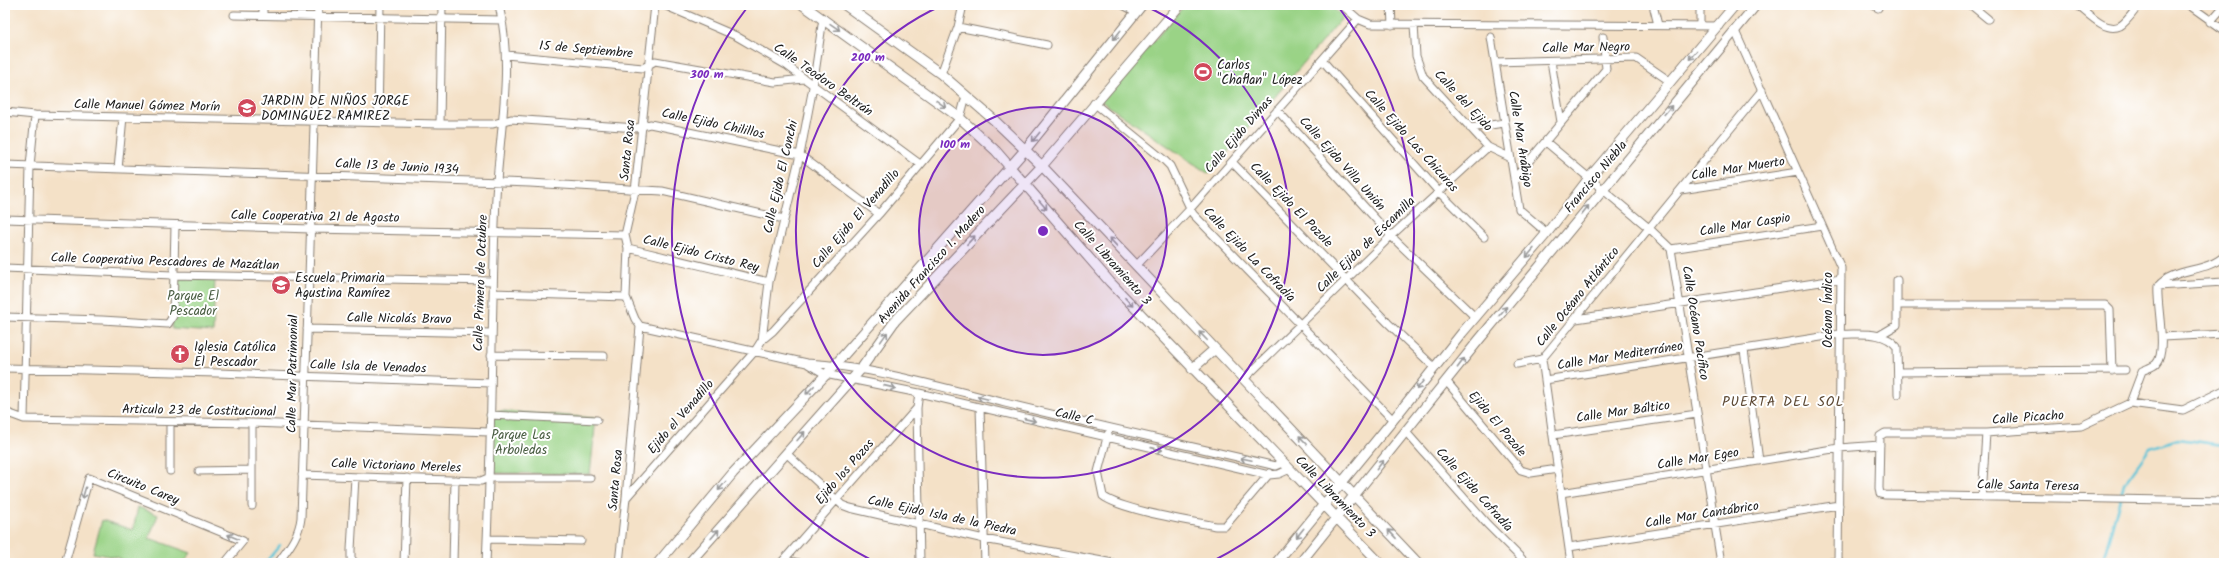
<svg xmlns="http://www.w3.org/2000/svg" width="2229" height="568" viewBox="0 0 2229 568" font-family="Kalam,sans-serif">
<rect width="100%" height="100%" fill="#fff"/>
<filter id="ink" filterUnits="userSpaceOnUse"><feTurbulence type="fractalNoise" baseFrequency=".025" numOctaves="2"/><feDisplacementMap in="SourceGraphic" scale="8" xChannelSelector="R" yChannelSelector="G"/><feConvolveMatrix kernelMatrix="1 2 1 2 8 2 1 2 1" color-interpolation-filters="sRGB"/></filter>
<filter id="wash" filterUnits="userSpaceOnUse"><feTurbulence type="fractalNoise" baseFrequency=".012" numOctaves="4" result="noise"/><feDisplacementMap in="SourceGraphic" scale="16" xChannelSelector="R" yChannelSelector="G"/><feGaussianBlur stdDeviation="0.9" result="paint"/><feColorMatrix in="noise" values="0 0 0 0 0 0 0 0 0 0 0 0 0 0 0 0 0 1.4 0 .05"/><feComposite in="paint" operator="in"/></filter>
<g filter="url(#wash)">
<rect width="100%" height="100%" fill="#f4e1c7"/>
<path fill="#9ad386" stroke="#5b7851" d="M1185 5H1330L1343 17 1209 174 1101 101Z
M173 278H215L213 332 172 329Z
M490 410 596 418 590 474 488 473Z
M138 507 158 515 149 538 191 553 183 563H148L138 561 137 563H120V558L93 553 102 520 133 530Z"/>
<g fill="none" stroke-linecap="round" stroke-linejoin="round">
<path stroke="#5cc4d8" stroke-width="2.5" d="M265 563 280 545
M2102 563 2124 484 2150 448 2178 439 2224 445"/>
</g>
</g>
<g filter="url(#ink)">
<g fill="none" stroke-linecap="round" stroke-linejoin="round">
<g stroke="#887e72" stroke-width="9">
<path id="minor" d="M655 5 635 191 625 235 628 248 626 297 635 319 640 326 807 363C874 367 940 387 1005 403 1095 425 1186 445 1276 466L1283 463
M664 5 736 36 786 65 920 164
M1123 5 1136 12
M1342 5 1358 19 1370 24 1719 26
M1391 5 1392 25
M1653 5 1658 25
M1873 5 1878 8
M1971 5 1988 19
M2077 5C2088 13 2105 33 2120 26 2127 22 2134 11 2139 5
M2189 5 2224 30
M234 15 503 20
M263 15V5
M2210 22 2224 6
M1414 25 1416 56 1423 76 1488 147 1509 157
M1700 26V5
M958 27 1047 45
M1735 31 1841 268 1838 563
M1491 37 1519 209 1547 233
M506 55 643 68 655 61 775 82 804 79
M1322 60 1439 192 1484 237
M1551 61 1561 122
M1495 62 1636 58 1671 82
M941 74 958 27 963 5
M1094 103 1163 159 1170 166 1193 214 1393 420
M1277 110 1391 236 1475 317
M5 112 35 115 440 124H493L511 119 636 128 650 124 800 155 879 214
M378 122 380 5
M440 124 442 5
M1470 128 1504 123
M1546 142 1650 229 1671 249 1721 563
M1232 162 1388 323 1434 367
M5 165 530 183 662 191 784 219
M118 169 123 117
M1514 179 1606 69 1603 37
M1681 190 1798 172
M5 219 311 229 625 235
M628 248 769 282
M1671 249 1822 226
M1136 266 1190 209 1358 19
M5 268 173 275 493 281
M2158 286C2174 267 2206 273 2224 256
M493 293 626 297
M1897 305H2105L2110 310 2112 371
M5 317 102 320 168 324 173 316 175 225
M1576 319 1841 279
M307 329 491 333
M1880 335 1897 325V280
M2162 337 2224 334
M762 340 769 282 800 155 813 87 823 18
M1744 350 1759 461
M491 355 604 356
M808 364 825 374 919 393 1269 475 1279 474 1290 469
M1517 364 1542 359
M5 368 218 373 491 383
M1898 372 2125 370
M1244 379 1391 236 1488 147
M1545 380 1840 334C1859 335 1884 330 1897 347L1898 394
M1447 382 1521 470 1531 473 1558 469
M2224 390 2183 410 2130 403 2081 426 1986 433H1885L1880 436 1879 488 1880 494 1885 495 2224 501
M2130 403 2142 371C2146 369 2153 367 2156 364 2168 351 2156 304 2158 286L2224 282
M917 408 920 563
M980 408 985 563
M5 412 24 419 252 423 489 432
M490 415 597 420
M24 419 30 166 35 115
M252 423V506
M1406 432 1487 524 1526 563
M1108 434 1098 472 1103 496C1121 510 1190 521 1216 526H1225L1270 473
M1553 435 1697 414
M786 453 842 505 850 508 984 539 1113 563
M170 471V422
M199 471 252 470
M302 475 481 481 488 478H590
M355 477 351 550V558L355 563
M1561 493 1839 448 1880 445
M1982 497 1986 433
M626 498 755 351 762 340 773 331 879 214 960 118 966 96
M487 539 581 541
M1569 547 1839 505
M784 560 799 563
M65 563 89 478 243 541 225 563
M278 563C288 549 299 536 301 518L318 5
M404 563 407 478
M453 563 455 480
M486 563C492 441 491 319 496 197 499 134 514 68 499 5
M619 563 626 498 640 326
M781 563 917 408 919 393
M1571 563 1542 359 1762 90
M1825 563 1839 561"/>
</g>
<g stroke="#887e72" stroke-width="11">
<path id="tertiary" d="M803 5 960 118 996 151 1110 282 1380 563
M845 5 941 74 994 120 1042 166 1418 563
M1192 369 1215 349
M658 563 733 473 835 365 1025 150 1142 5
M689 563 861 369 895 321 1042 166 1180 5
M1276 563 1393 420 1462 333 1547 233 1589 178 1735 5
M1300 563 1478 341 1756 5"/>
</g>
<use href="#minor" stroke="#fff" stroke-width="7"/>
<use href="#tertiary" stroke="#fff" stroke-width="9"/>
</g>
<defs><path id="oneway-shaft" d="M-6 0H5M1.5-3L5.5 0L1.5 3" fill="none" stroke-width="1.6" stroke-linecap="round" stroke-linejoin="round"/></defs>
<g stroke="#999">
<use href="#oneway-shaft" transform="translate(835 27) rotate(35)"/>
<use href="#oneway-shaft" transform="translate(1117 35) rotate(129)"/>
<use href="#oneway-shaft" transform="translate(1693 55) rotate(130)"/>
<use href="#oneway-shaft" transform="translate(941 104) rotate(36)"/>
<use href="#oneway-shaft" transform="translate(1668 110) rotate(-50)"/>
<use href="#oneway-shaft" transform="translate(1036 137) rotate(129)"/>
<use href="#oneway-shaft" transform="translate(1043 205) rotate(49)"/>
<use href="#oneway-shaft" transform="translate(1585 210) rotate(-51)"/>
<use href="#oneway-shaft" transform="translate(971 240) rotate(-47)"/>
<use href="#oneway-shaft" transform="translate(1113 242) rotate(-133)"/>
<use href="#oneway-shaft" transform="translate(1530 253) rotate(130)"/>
<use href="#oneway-shaft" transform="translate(1129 302) rotate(47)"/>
<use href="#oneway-shaft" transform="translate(1503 311) rotate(-50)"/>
<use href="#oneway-shaft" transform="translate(1203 336) rotate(-134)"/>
<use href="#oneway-shaft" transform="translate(884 337) rotate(-55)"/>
<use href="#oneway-shaft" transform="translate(1461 363) rotate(-53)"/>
<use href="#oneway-shaft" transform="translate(1420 385) rotate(128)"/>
<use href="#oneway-shaft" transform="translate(890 387) rotate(13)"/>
<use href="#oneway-shaft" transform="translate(810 390) rotate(134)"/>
<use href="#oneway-shaft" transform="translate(983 398) rotate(-166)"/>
<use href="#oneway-shaft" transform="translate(1030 420) rotate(13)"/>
<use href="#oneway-shaft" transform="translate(801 436) rotate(-49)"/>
<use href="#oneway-shaft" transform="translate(1303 440) rotate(-134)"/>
<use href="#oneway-shaft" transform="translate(1157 449) rotate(13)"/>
<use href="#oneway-shaft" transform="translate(1246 459) rotate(-168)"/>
<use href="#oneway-shaft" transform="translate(1380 465) rotate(-52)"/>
<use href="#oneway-shaft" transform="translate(722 486) rotate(130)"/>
<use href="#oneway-shaft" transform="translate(84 493) rotate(106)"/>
<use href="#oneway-shaft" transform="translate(1300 533) rotate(129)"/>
<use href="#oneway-shaft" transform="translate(715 534) rotate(-49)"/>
<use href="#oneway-shaft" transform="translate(1392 534) rotate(-133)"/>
<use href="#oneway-shaft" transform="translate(233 537) rotate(-157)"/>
</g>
</g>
<circle cx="1043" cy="231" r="124" fill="#7b2cbf" fill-opacity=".12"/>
<g fill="none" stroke="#7b2cbf" stroke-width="2">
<circle cx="1043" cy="231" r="124"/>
<path d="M1143 5A247 247 0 1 1 943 5"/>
<path d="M875 562A371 371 0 0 1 749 5M1337 5A371 371 0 0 1 1211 562"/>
</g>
<defs>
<g id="stadium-disc" transform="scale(1)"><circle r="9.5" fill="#d1495b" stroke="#fff"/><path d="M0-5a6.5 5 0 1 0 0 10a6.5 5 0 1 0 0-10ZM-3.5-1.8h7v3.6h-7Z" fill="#fff"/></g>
<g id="school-disc" transform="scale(1)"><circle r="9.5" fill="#d1495b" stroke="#fff"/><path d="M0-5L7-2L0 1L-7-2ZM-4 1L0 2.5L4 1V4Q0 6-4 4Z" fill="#fff"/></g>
<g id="church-disc" transform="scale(1)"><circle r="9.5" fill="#d1495b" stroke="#fff"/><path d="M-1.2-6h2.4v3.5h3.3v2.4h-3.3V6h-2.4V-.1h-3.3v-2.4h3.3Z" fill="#fff"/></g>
</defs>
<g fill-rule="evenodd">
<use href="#stadium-disc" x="1203" y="72"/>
<use href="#school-disc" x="247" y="108"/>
<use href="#school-disc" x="281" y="285"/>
<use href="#church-disc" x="180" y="354"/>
</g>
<g text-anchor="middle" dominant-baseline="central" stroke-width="4" stroke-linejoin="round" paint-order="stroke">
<g font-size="13" fill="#1c1c1c" stroke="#fff">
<text transform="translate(1586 48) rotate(-1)">Calle Mar Negro</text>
<text transform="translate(586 50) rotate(5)">15 de Septiembre</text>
<text transform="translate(823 80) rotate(35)">Calle Teodoro Beltrán</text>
<text transform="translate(1463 101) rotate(47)">Calle del Ejido</text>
<text transform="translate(147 106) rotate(1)">Calle Manuel Gómez Morín</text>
<text transform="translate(713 124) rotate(12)">Calle Ejido Chilillos</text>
<text transform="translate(1239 135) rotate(-49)">Calle Ejido Dimas</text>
<text transform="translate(1520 139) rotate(81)">Calle Mar Arábigo</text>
<text transform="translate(1411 141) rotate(48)">Calle Ejido Las Chicuras</text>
<text transform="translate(628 150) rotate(-84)">Santa Rosa</text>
<text transform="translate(1342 164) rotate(48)">Calle Ejido Villa Unión</text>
<text transform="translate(397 167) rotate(3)">Calle 13 de Junio 1934</text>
<text transform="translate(1738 169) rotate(-9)">Calle Mar Muerto</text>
<text transform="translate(781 177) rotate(-77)">Calle Ejido El Conchi</text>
<text transform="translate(1596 177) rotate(-50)">Francisco Niebla</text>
<text transform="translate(1291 205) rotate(46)">Calle Ejido El Pozole</text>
<text transform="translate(315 217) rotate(1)">Calle Cooperativa 21 de Agosto</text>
<text transform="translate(856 219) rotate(-49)">Calle Ejido El Venadillo</text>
<text transform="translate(1745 225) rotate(-9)">Calle Mar Caspio</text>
<text transform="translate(1366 245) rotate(-44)">Calle Ejido de Escamilla</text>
<text transform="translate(701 254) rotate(14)">Calle Ejido Cristo Rey</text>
<text transform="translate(1249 255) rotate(46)">Calle Ejido La Cofradía</text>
<text transform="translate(165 262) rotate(2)">Calle Cooperativa Pescadores de Mazátlan</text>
<text transform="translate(1112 263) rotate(48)">Calle Libramiento 3</text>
<text transform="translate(932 265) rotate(-48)">Avenida Francisco I. Madero</text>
<text transform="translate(481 283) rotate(-88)">Calle Primero de Octubre</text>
<text transform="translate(1578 297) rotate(-51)">Calle Océano Atlántico</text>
<text transform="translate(1828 310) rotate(-90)">Océano Índico</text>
<text transform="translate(399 319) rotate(1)">Calle Nicolás Bravo</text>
<text transform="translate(1695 323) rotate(81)">Calle Océano Pacífico</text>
<text transform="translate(1620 356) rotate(-9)">Calle Mar Mediterráneo</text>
<text transform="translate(368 367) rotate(2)">Calle Isla de Venados</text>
<text transform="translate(293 374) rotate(-89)">Calle Mar Patrimonial</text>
<text transform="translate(199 411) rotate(1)">Articulo 23 de Costitucional</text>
<text transform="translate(1623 412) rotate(-8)">Calle Mar Báltico</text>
<text transform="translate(681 417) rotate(-49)">Ejido el Venadillo</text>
<text transform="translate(1074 417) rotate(13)">Calle C</text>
<text transform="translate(2028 418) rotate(-4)">Calle Picacho</text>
<text transform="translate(1497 424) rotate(50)">Ejido El Pozole</text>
<text transform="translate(1698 459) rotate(-9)">Calle Mar Egeo</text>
<text transform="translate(396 466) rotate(2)">Calle Victoriano Mereles</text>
<text transform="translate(845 472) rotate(-49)">Ejido los Pozos</text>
<text transform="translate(616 480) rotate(-85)">Santa Rosa</text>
<text transform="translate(2028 486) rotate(1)">Calle Santa Teresa</text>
<text transform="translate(143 487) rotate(22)">Circuito Carey</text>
<text transform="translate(1474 490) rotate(48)">Calle Ejido Cofradía</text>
<text transform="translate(1335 497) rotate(46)">Calle Libramiento 3</text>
<text transform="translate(1702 515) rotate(-9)">Calle Mar Cantábrico</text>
<text transform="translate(942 516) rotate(12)">Calle Ejido Isla de la Piedra</text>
</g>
<g font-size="13" fill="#1c1c1c" stroke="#fff" text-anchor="start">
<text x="1217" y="65">Carlos<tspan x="1217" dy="15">"Chaflan" López</tspan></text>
<text x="261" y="101">JARDIN DE NIÑOS JORGE<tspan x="261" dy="15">DOMINGUEZ RAMIREZ</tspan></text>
<text x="295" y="278">Escuela Primaria<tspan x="295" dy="15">Agustina Ramírez</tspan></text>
<text x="194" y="347">Iglesia Católica<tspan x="194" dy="15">El Pescador</tspan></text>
</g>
<g font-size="13" fill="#485c41" stroke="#fff">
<text x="193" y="296">Parque El<tspan x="193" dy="15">Pescador</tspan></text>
<text x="521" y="435">Parque Las<tspan x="521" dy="15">Arboledas</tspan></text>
</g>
<g font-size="14" letter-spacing="1" fill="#5d4934" stroke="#fff">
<text x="1783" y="402">PUERTA DEL SOL</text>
</g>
</g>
<circle cx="1043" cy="231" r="6" fill="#7b2cbf" stroke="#fff" stroke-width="2"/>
<g font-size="12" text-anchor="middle" font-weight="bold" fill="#7b2cbf" stroke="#fff" stroke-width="4" stroke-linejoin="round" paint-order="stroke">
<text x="868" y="61">200 m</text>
<text x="707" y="78">300 m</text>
<text x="955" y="148">100 m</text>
</g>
<rect width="2229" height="568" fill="none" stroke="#fff" stroke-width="20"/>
</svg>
